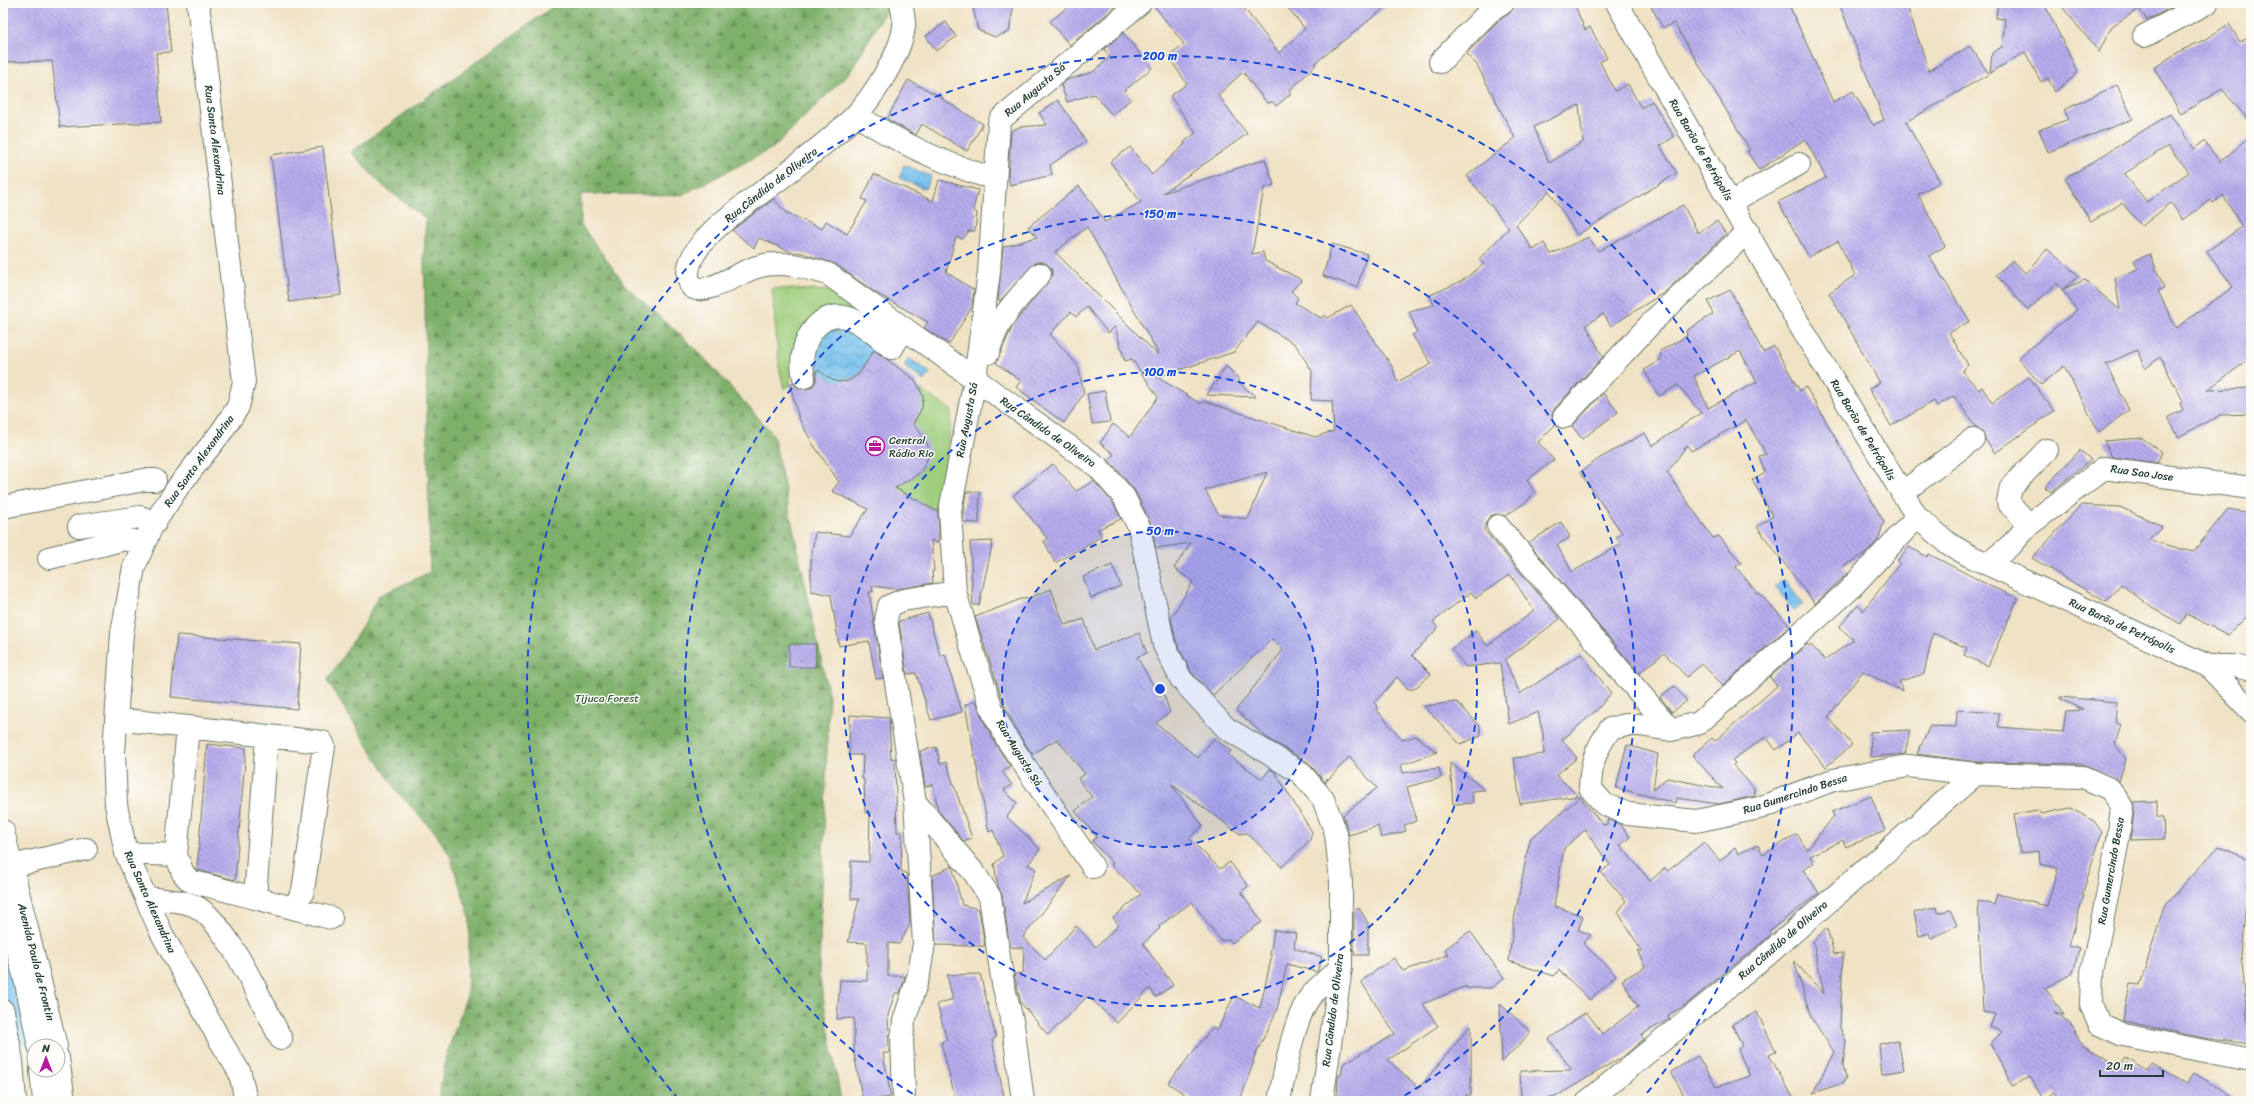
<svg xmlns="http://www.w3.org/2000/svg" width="2254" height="1104" viewBox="0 0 2254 1104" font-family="Sriracha,sans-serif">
<defs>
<pattern id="forest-firs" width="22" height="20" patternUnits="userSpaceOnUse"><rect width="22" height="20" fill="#7eb06b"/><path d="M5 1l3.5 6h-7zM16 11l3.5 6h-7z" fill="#679059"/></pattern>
<pattern id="water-waves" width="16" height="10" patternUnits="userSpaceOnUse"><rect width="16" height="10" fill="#74c0ed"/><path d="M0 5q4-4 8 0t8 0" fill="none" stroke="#5f9dc1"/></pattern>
<pattern id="building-back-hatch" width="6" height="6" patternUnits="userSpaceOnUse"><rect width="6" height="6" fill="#b7aced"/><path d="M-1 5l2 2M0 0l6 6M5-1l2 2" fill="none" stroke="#948dc1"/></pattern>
</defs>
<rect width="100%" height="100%" fill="#fdfcf7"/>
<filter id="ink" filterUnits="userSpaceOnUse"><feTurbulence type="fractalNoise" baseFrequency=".025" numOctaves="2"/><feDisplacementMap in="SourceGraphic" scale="8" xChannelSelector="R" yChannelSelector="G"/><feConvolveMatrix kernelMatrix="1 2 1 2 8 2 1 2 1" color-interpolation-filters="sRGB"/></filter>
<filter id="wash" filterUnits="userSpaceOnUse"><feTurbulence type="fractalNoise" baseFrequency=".012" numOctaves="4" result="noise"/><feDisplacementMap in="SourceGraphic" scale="16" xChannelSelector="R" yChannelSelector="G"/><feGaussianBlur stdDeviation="0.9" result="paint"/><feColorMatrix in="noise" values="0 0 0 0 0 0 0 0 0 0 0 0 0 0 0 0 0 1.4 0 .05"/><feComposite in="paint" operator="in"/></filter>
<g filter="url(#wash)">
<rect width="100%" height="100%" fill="#f0e2c4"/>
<path fill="#9ecd7b" stroke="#5e8558" d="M772 288 834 291 855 300 848 311 793 351 790 385 784 389 779 367Z
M920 389 952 411 940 513 915 499 902 490 879 480C889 481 900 484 910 479 932 469 934 438 912 426 919 413 925 404 920 389Z"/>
<path fill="url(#forest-firs)" stroke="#4e7650" d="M558 3H890L851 71 773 148 682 195 581 194V225L626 286 696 349 773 434 829 696 819 973 841 1101H438L446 1056 467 995 470 918 450 856 434 831 398 793 327 681 363 625 378 596 430 572 424 254 426 219 382 185 351 152Z"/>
<path fill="url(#water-waves)" stroke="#4a7e90" d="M904 165 931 176 925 189 899 178Z
M844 328 853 331 875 349 858 375 839 382C802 372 807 331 844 328Z
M909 358 930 373 924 381 904 366Z
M1784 579 1803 604 1794 611 1775 587Z"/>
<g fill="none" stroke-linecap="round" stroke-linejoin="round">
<path stroke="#74c0ed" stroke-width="38" d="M3 956 21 1026"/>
</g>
<g id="blocks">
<path fill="url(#building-back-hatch)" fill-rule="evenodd" d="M3 3H166L171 52 156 53 161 122 60 127 52 61 3 62Z
M972 3H1014L1009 32 995 37 978 30Z
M1072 3H1120L1070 45 1050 22Z
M1152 3H1240L1279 53 1305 29 1284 3H1391L1314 64 1316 65 1289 91 1291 94 1276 106 1273 102 1267 103 1243 72 1218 95 1247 134 1163 193 1265 159 1274 185 1264 188 1252 254 1263 252 1265 261 1302 280 1291 291 1298 298 1295 303 1321 318 1324 315 1328 318 1351 305 1393 368 1397 382 1432 364 1412 335 1417 332 1409 311 1434 305 1430 295 1462 281 1484 264 1479 259 1509 228 1467 176 1515 138 1477 65 1466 54 1497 22 1510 13 1515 3H1574L1585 30 1590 27 1607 58 1600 62 1615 91 1628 84 1641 108 1652 101 1674 137 1660 146 1677 173 1577 235 1549 191 1516 225 1533 250 1544 243 1551 254 1589 237 1598 251 1683 205 1698 233 1717 221 1726 234 1665 292 1611 326 1603 314 1586 325 1603 357 1555 408 1552 415 1555 425 1538 442 1554 460 1527 480 1535 493 1525 503 1505 516 1496 514 1490 516 1486 522 1484 530 1560 619 1505 660 1520 694 1581 654 1611 693 1598 709 1562 740 1577 758 1556 775 1578 796 1520 804 1514 758 1544 754 1543 734 1538 712 1509 724 1500 663 1466 667 1451 649 1476 631 1487 646 1534 611 1510 574 1476 598 1471 592 1433 622 1438 628 1412 655 1431 674 1414 689H1408L1397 677 1374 703 1378 706 1376 709 1403 740 1416 736 1437 752 1401 765 1403 773 1439 768 1441 778 1407 787 1417 821 1404 825 1406 831 1381 838 1378 826 1349 835 1343 815 1377 788 1349 757 1328 780 1327 778 1326 783 1308 762 1267 738 1236 710 1283 650 1272 639 1213 695 1191 672 1176 641 1171 618 1193 582 1174 568 1191 543 1156 548 1150 522 1135 491 1109 460 1114 454 1100 443 1113 424 1130 437 1158 397 1132 359 1125 361 1115 327 1108 333 1087 307 1076 317 1071 312 1050 334 1078 366 1084 393 1064 423 1016 387 1021 381 996 363 1013 325 1052 276V270L1048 265 1042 262H1036L1000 301 998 300 1003 247 1037 237 1028 227 1079 186 1105 222 1141 202 1110 162 1130 147 1152 175 1185 144 1184 142 1196 133 1170 96 1187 84 1168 56 1184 44ZM1579 105 1583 142 1549 163 1534 127ZM1087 227 1158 353 1157 354 1055 252ZM1258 322 1295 344 1312 371 1311 400 1332 401 1334 431 1315 437 1203 401 1201 404 1157 377 1234 352ZM1267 472 1248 519 1219 515 1205 490Z
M1649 3H1788L1833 102 1853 91 1873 125 1884 120 1839 3H1906L1929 71 1970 46 1989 74 1906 122 1940 182 1918 194 1945 246 1929 256 1970 321 1949 333 1968 365 1962 371 1979 390 1982 387 1992 403 2029 377 2054 411 1995 453 1985 439 1983 432 1976 427 1954 396 1937 406 1934 401 1891 426 1869 389 1880 383 1829 293 1855 275 1838 241 1809 257 1778 202 1826 178 1805 139 1759 170 1747 151 1750 150 1674 23 1663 28Z
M1998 3H2044L2078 73 2055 92 2048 78 2041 82 2025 52 1990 73 1992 53 2002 47 2005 19 1996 18Z
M2059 3H2180L2147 20 2139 9 2112 26 2099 52Z
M946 22 956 37 936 51 926 36Z
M2229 24 2240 42 2251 36V123L2222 89 2181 114 2154 68 2180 51 2204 40Z
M1123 33 1152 68 1124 91 1131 99 1112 115 1094 94 1067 102 1061 85 1067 80 1093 72 1110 57 1104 49Z
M908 80 943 98 942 99 983 124 967 151 922 124 916 135 887 119Z
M2117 85 2133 119 2048 152 2039 130 2069 119 2064 110Z
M1058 100 1086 141 1050 165 1052 175 1010 185 1008 177 1011 131 1019 127 1047 125 1039 113Z
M2170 114 2194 149 2204 141 2220 162 2251 136V358L2207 390 2251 388V414L2221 415 2178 437 2168 417 2183 410 2180 403 2183 401 2160 357 2145 369 2137 350 2106 364 2129 410 2099 432 2064 366 2041 385 2018 358 2077 310 2057 283 2028 310 1996 275 2013 260 2026 274 2047 249 2079 276 2063 289 2085 280 2120 310 2115 278 2138 269 2134 261 2150 254 2164 288 2158 291 2176 328 2233 287 2207 251 2242 227 2223 195 2213 203 2211 200 2183 220 2171 203 2142 226 2122 203 2091 222 2065 179ZM2168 146 2189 172 2147 202 2124 174Z
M323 147 341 295 289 302 271 155Z
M874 174 933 201 939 180 978 190 973 210 977 213 975 231H969L963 239 956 237 946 272 974 290 972 307 949 344 924 328 928 322 876 293 835 264 802 253 791 252 759 238 754 248 732 230 774 199 785 212 822 229 826 221 847 234 867 201 862 199Z
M1332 244 1367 254 1357 287 1323 276Z
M1730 290 1763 352 1774 346 1800 391 1806 387 1884 522 1878 540 1868 552 1842 567 1847 574 1815 604 1757 527 1773 516 1752 480 1765 472 1759 456 1766 454 1746 420 1691 451 1687 445 1667 473 1713 538 1719 536 1741 563 1736 567 1758 594 1759 593 1790 626 1723 685 1702 664 1687 677 1664 653 1639 673 1528 543 1561 522 1570 537 1557 545 1572 572 1621 544 1616 538 1622 533 1580 472 1600 458 1645 433 1652 446 1701 413 1678 385 1659 396 1644 370 1661 359 1660 351 1687 336 1686 331 1713 314 1708 301ZM1740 351 1757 382 1708 408 1694 376Z
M874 350 915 380 920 389 923 397 922 408 913 424 924 437 928 446V457L924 466 918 474 895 488 938 512 939 530 938 543 931 540 934 571H932L933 583 897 589 872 586 873 592H869L883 678 876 679 869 641 839 646 831 595 811 591V559L815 532 849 536 868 509 832 491 839 482 813 444 799 419 790 385 793 383 799 389H806L812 387 816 381V371L818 370 832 380 839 382 848 381 859 374Z
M1226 366 1240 380 1238 382 1256 397 1207 395Z
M1105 391 1110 422 1092 424 1087 394Z
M1603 393 1618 412 1582 439 1572 426Z
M2142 438 2162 452 2157 463 2112 457 2104 441Z
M2080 450 2091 460 2051 492 2045 487Z
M1053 464 1076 491 1094 481 1114 504 1121 519 1098 529 1101 537 1055 563 1044 541 1048 539 1013 496Z
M966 492H980L979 523 963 522V512Z
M2081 505 2120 507 2162 526 2148 540 2193 552 2228 509 2251 513V612L2228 635 2187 614 2181 624 2152 608 2121 584 2106 602 2032 558Z
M993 541 979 605H973L970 542Z
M1909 547 1928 557 1929 554 1990 586 2018 598 1988 666 1964 655 1967 648 1933 633 1924 674 1900 681 1902 691 1863 671 1828 717 1852 745 1826 767 1798 733 1776 750 1766 737 1732 760 1735 763 1733 765 1754 788 1755 796 1719 804 1677 798 1676 803 1616 788 1627 745 1658 754 1653 790 1667 778 1723 789 1692 755 1712 738 1715 741 1777 686 1770 677 1807 644 1809 646 1811 645 1825 660 1854 640 1839 627 1858 605 1863 611 1900 563 1897 561Z
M1112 565 1121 586 1091 598 1083 577Z
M1051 589 1064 625 1084 619 1094 650 1139 633 1147 653 1137 657 1160 697 1163 693 1170 712 1156 723 1198 758 1214 738 1231 751 1228 755 1262 779 1270 769 1275 772 1312 832 1310 840 1282 867 1247 833 1240 834 1171 784 1203 826 1189 838 1220 869 1230 862 1248 886 1241 892 1262 922 1232 943 1229 939 1221 941 1192 902 1159 926 1160 928 1143 944 1173 985 1156 997 1150 988 1117 1023 1088 996 1048 1035 1021 1003 1014 974 1023 973 1024 948 1010 947 1002 895 998 886 994 864 1003 856 993 830 989 832 965 705 976 701 982 718 996 745 1010 766 1002 771 1012 785 1004 790 1017 803 1007 817 1040 849 1028 865 1036 869 1022 903 1071 876 1023 937 1045 960 1076 926 1096 947 1119 925 1113 918 1141 894 1111 865 1113 863 1092 841 1097 837 1075 811 1092 797 1078 779 1085 774 1057 739 1032 754 1018 733 1005 707 975 617 1026 597 1027 599Z
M928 613 940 656 945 654 962 712 931 720 916 673 907 674 899 621Z
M177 635 301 644 297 709 171 697Z
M789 644H816V667H789Z
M1674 686 1687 701 1672 712 1660 697Z
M2060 697 2117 702 2115 722 2121 725 2115 744 2126 759 2119 781 2083 764 1977 762 1917 754 1930 726 1956 727 1957 710 1999 713 1998 727 2063 732 2066 711 2083 710 2060 699Z
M1457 702 1480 726 1481 736 1460 744 1424 706Z
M850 715 889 718 891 759 895 758 897 832H902L901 871 907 874 910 925 899 944 888 943V976H905L900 993H895L888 1015 889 1053H883L891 1097 867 1101H863L854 1054V1018L837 1019 840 980 867 981V943L848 942 859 899H851V861L869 862 870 812 865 813 864 779H862L863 755H849Z
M1910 730 1905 754 1871 757 1870 732Z
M207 744 246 748 235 880 197 870Z
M936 747 940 764 946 762 972 838 963 841 938 810 933 784 925 787 920 751Z
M1450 763 1485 790 1472 791 1473 803 1453 804Z
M1871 796 1885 831 1846 847 1843 840 1810 856 1814 863 1803 870 1819 893 1769 931 1772 934 1684 1006 1668 1015 1669 1019 1641 1035 1644 1039 1625 1055 1555 1097 1538 1101H1521L1520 1071 1572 1070 1549 1039 1586 1012 1603 1034 1638 1007 1622 980 1645 967 1637 950 1642 952 1618 912 1626 901 1601 872 1610 865 1585 830 1564 848 1554 906 1583 916 1578 930 1591 935 1583 943 1616 975 1590 1000 1559 970 1554 976 1509 961 1514 920 1530 839 1580 797 1603 825 1607 824 1608 819 1621 825 1630 837 1620 845 1650 881 1665 868 1668 871 1704 842 1720 861 1735 848 1738 854 1758 845 1763 855 1797 834 1807 850 1834 816 1832 812Z
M2157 801V817H2163L2164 839 2131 840 2134 808 2133 802Z
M2070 808 2094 821 2102 832 2082 895H2084L2069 946 2079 949 2073 973 2045 988 2064 1014 2054 1012 2069 1022 2082 1045 2120 1066 2126 1058 2148 1071 2153 1064 2187 1083 2194 1073 2239 1101H2060L2054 1092 2044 1099 2030 1077 2012 1086 1991 1043 2002 1032 1990 1027 1995 1014 1983 1012 1978 901 1994 905 1997 894 2047 906 2058 868 2040 864 2039 851 2020 853 2014 814 2038 810 2041 814Z
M2218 847 2250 859 2241 954 2250 1044 2203 1038 2123 1021 2130 984 2140 985 2164 906Z
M952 866 962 905 979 909 985 946H973L972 944V946L936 945 932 876Z
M1937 907 1938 913 1950 910 1957 925 1931 939 1929 933 1919 936 1914 913Z
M1359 908 1368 923V955H1354V911Z
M1827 928 1834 954 1843 953 1840 1028 1846 1041 1843 1065 1846 1077 1843 1083 1813 1093 1834 1052 1811 1017 1794 961 1824 994 1813 941Z
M1274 930 1296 933 1294 948 1322 957 1317 972 1287 964 1277 1010 1253 1060 1254 1061 1240 1101H1195L1168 1083 1213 1027 1217 1031 1234 996 1260 1008 1272 955H1270Z
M1470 931 1504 978 1491 988H1466V986L1423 1004 1438 1026 1388 1060 1419 1088 1471 1025V1095H1466L1465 1101H1337L1338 1076 1341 1075 1343 1064 1395 1034 1362 983 1364 979 1394 958 1403 971 1449 955 1445 949Z
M980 974 996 1038 992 1040 1005 1101H956L941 1042 947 1040 937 1004 953 999 947 975Z
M1500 1004 1531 1032 1502 1062Z
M1757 1012 1776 1052 1769 1055 1795 1101H1683V1098L1685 1097 1671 1072 1698 1056 1716 1087 1750 1076 1738 1050 1742 1045 1732 1024Z
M1898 1040 1904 1070 1882 1074 1879 1044Z"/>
</g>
</g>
<g filter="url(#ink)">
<use href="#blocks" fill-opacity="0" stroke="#687766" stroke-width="1"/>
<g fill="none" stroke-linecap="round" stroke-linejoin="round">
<g stroke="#687766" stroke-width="24">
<path id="minor" d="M198 3 244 382 238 407 222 431 178 487 151 528 134 567 122 633 114 752 116 805 126 853 161 932 218 1037 240 1073 246 1101
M901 3C902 11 905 19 904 27 901 53 873 97 855 116 833 138 806 158 781 178 755 199 686 239 688 276 689 280 689 284 692 287 705 297 743 270 757 267 781 260 805 267 828 274L1098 467 1124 497 1139 527 1164 645 1181 679 1226 728 1301 773 1323 799 1336 833 1341 882V967L1322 1101
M1617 3 1799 324 1917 517 1949 544 1968 555 2208 666 2251 711
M2144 36 2207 3
M1440 62 1489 12 1503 3
M856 115C895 140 938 161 982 175
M1731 202 1799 164
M988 353C999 316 1015 301 1040 274
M804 377C796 350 815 307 849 318 865 324 879 338 892 348L904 328
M1564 417 1655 319 1748 231
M1902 493 1973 439
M3 507 144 480H155
M1917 517 1847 592 1699 723 1671 730 1640 725H1626L1610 729C1595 751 1591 762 1590 788L1604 804 1628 814 1696 821 1759 808 1833 780 1908 766 1976 774 2083 777 2110 789 2122 807 2118 840 2092 972 2091 1004 2099 1024 2123 1035 2251 1060
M2029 525 2008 502 2011 487 2047 450
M79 526 140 517 155 523
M1498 526 1671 730
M49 558 125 539 144 544
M1988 564 2012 544 2029 525 2104 468 2251 488
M955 592 903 600 889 606 886 620 915 802 975 874 990 897 1003 984 1013 1025 1023 1101
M2208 666H2236L2251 670
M116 719 322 742 324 746 303 891 297 902 296 909
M126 853 176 855 188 727
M176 855 183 873 190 881 331 918
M12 866 86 849
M1093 867 1007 739 993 712 974 656 955 592 950 511 975 379 989 272 999 123 1001 119 1140 3
M147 898C161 900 182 900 195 906 227 922 263 1005 281 1039
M255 898 267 737
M904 1094 902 1038 904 1021 919 974 924 943 915 802
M1279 1101C1285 1073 1293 1020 1310 997 1318 986 1331 977 1341 967
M1588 1101 1760 961 1976 774"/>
</g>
<g stroke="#687766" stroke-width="24">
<path id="major" d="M3 831 56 1046
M58 1058 64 1101"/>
</g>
<g stroke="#687766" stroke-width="24">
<path id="highway" d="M3 896 26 983 39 1046
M3 1011 12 1061 15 1101
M41 1070 44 1101"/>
</g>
<use href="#minor" stroke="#fff" stroke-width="22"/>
<use href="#major" stroke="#fff" stroke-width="22"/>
<use href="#highway" stroke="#fff" stroke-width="22"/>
</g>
</g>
<circle cx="1160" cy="689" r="158" fill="#1d4ed8" fill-opacity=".12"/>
<g fill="none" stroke="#1d4ed8" stroke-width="2" stroke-dasharray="7 5">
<circle cx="1160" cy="689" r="158"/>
<circle cx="1160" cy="689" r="317"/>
<path d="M923 1100A475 475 0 1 1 1397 1100"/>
<path d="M679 1100A633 633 0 1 1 1641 1100"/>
</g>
<defs>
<g id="office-ring" transform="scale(1)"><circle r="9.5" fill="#fdfcf7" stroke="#b5179e" stroke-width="1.5"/><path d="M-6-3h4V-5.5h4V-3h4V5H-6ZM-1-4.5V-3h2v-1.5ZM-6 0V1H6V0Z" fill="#b5179e"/></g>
</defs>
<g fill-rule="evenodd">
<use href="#office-ring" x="875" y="446"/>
</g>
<g text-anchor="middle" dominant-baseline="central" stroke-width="3" stroke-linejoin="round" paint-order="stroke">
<g font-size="11" fill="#1f3d34" stroke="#fdfcf7">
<text transform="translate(1035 90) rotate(-40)">Rua Augusta Sá</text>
<text transform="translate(215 140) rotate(83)">Rua Santa Alexandrina</text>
<text transform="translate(1701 150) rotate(60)">Rua Barão de Petrópolis</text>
<text transform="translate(771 185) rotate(-38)">Rua Cândido de Oliveira</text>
<text transform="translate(967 420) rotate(-79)">Rua Augusta Sá</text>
<text transform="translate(1863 430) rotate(59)">Rua Barão de Petrópolis</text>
<text transform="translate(1048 432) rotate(35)">Rua Cândido de Oliveira</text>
<text transform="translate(199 461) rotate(-54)">Rua Santa Alexandrina</text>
<text transform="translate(2142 473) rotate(8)">Rua Sao Jose</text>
<text transform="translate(2122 626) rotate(25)">Rua Barão de Petrópolis</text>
<text transform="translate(1019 753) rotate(58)">Rua Augusta Sá</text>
<text transform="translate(1795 794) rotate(-18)">Rua Gumercindo Bessa</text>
<text transform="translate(2111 871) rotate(-80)">Rua Gumercindo Bessa</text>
<text transform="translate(150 902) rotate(66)">Rua Santa Alexandrina</text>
<text transform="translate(1783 940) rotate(-41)">Rua Cândido de Oliveira</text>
<text transform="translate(36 962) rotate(76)">Avenida Paulo de Frontin</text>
<text transform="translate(1333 1010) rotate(-83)">Rua Cândido de Oliveira</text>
</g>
<g font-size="11" fill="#1f3d34" stroke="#fdfcf7" text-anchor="start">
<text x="889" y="440">Central<tspan x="889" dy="13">Rádio Rio</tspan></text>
</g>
<g font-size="11" fill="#3f6146" stroke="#fdfcf7">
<text x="607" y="698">Tijuca Forest</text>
</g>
</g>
<circle cx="1160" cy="689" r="6" fill="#1d4ed8" stroke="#fdfcf7" stroke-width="2"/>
<g font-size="12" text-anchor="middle" font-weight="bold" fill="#1d4ed8" stroke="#fdfcf7" stroke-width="3" stroke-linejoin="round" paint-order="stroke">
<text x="1160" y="60">200 m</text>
<text x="1160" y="218">150 m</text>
<text x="1160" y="376">100 m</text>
<text x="1160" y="535">50 m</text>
</g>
<rect width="2254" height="1104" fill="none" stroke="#fdfcf7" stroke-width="16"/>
<g transform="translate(46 1058)"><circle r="19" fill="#fdfcf7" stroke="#a4b0a9"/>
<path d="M0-3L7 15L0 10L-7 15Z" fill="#b5179e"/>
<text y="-6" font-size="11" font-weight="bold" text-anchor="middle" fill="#1f3d34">N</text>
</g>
<path d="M2100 1070v6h63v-6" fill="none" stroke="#1f3d34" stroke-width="2"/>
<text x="2106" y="1070" font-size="12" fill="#1f3d34" stroke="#fdfcf7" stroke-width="3" paint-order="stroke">20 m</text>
</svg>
